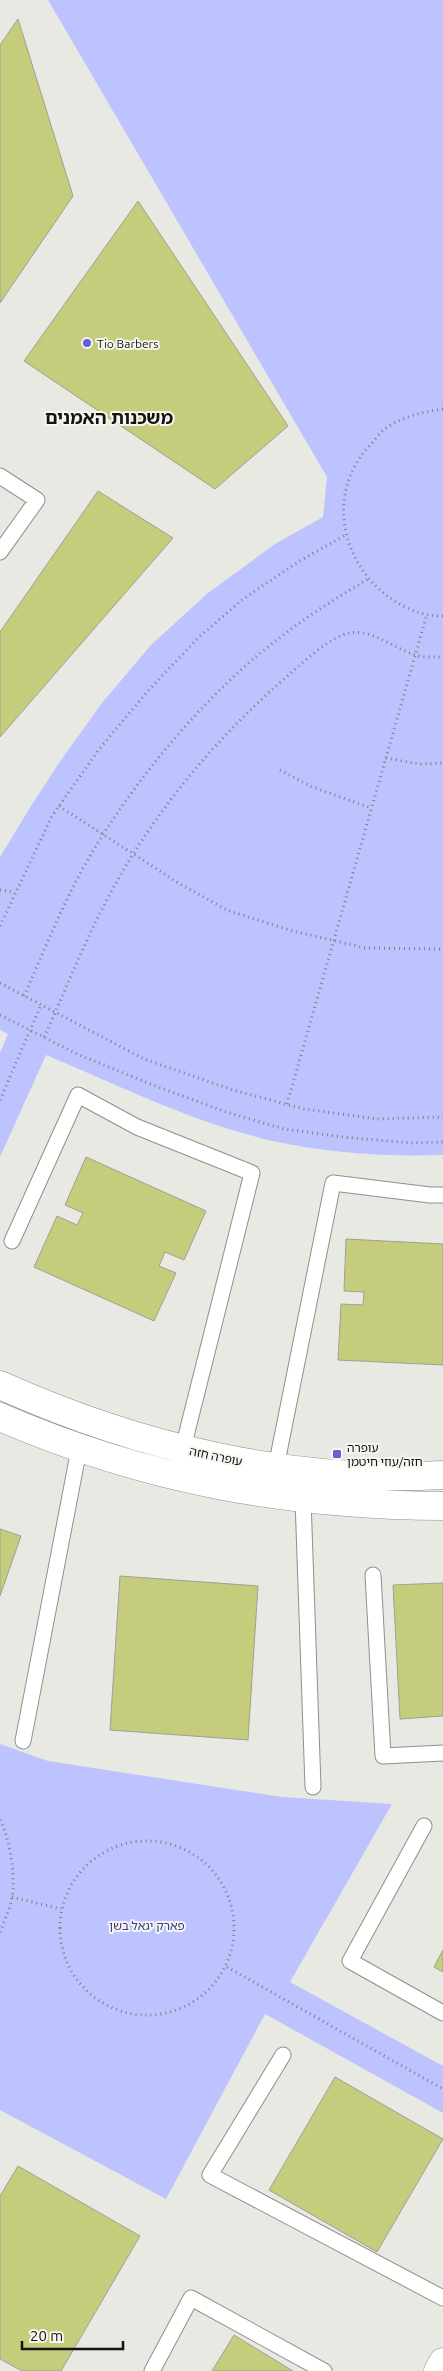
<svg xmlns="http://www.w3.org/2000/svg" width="443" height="2371" viewBox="0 0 443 2371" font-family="Ubuntu,'Noto Sans Hebrew',sans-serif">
<rect width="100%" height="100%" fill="#e8e9e2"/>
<path fill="#bdc3fe" d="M48 0H443V1155C387 1157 328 1153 273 1141 194 1123 120 1086 46 1055L0 1157V1053L8 1034 0 1030V857L31 806 59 763 102 703 151 645 208 593 275 544 323 517 327 477Z
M0 1744 48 1761 282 1797 392 1804 290 1982 443 2066V2113L265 2014 166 2199 0 2110Z"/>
<path fill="#c5cc7b" stroke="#9fa099" d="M18 19 73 196 0 303V45Z
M138 201 288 426 215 489 24 361Z
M98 491 173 538 0 737V632Z
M86 1157 206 1211 184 1260 165 1252 159 1266 176 1273 154 1321 34 1267 57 1216 77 1225 83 1213 65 1205Z
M346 1239 443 1244V1365L338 1360 341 1304 363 1305 364 1292 344 1291Z
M0 1529 21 1536 0 1596Z
M120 1576 258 1586 248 1740 110 1730Z
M443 1583V1716L400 1719 393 1585Z
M443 1950V1972L434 1967Z
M335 2077 443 2139 377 2252 269 2190Z
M18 2166 140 2236 61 2371H22L0 2359V2196Z
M234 2335 293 2371H212Z"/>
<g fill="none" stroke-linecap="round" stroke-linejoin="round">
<g stroke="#8f908a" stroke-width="17">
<path id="service" d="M0 476 37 500 0 552
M12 1241 78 1095 137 1127 252 1173 183 1448
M276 1467 333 1183 430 1195H443
M303 1499 313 1787
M373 1575 383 1756 443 1753
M23 1741 79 1449
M424 1826 350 1961 443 2013
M283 2055 210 2175 443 2298
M152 2371 191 2298 324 2371"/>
</g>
<g stroke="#8f908a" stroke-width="29">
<path id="minor" d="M0 1385C138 1447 291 1484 443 1475
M0 1417C146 1480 285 1505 443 1506
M438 2371 443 2362"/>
</g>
<path stroke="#80807c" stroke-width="3" stroke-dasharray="1 4" stroke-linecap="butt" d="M443 409C423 412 403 416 386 428 380 432 375 440 370 445 326 492 340 562 390 598 404 608 425 617 443 616
M386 758 419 764 443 763
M280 770 310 786 371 808
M59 806 180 884 229 911 293 931 365 948 443 949
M0 890 15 892
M0 926 52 816 100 748 148 691 198 638 243 599 298 562 347 534
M0 983 144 1059 233 1090 304 1109 377 1119 443 1117
M24 996C45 949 64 900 90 856 137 776 211 688 286 633 312 613 340 596 368 579
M0 1015 77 1054 153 1085 226 1112 284 1129 342 1137 411 1143 443 1142
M44 1037C63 996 80 953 100 913 143 827 203 752 274 688 291 673 323 642 343 635 367 625 391 647 413 654 422 658 434 657 443 657
M0 1100 41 1005
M287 1104 427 614
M0 1820C10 1838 16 1878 12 1898 10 1909 4 1921 0 1932
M60 1928a87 87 0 1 1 174 0a87 87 0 1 1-174 0Z
M12 1897 61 1909
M227 1967 443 2089"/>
<use href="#service" stroke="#fff" stroke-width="15"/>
<use href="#minor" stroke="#fff" stroke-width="28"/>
</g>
<g fill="#6361da" stroke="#f5f6ef" stroke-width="2">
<circle cx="87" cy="343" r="5"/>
<rect x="332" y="1449" width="10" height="10" rx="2.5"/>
</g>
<g text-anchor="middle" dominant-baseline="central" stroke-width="4" stroke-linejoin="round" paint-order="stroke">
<g font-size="12" fill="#131311" stroke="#f5f6ef" text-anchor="start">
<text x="97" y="343">Tio Barbers</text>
<text x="347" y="1447">עופרה<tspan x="347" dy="14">חזה/עוזי חיטמן</tspan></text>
</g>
<g font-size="12" fill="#131311" stroke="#f5f6ef">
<text transform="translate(216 1456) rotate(12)">עופרה חזה</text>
</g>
<g font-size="12" fill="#3a388b" stroke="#f5f6ef">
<text x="147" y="1925">פארק יגאל בשן</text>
</g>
<g font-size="18" font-weight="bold" fill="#131311" stroke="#f5f6ef">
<text x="109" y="417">משכנות האמנים</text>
</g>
</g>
<path d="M22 2341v8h101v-8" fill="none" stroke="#131311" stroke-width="2.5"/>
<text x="30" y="2341" font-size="15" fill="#131311" stroke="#f5f6ef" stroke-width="4" paint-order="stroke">20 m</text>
</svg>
